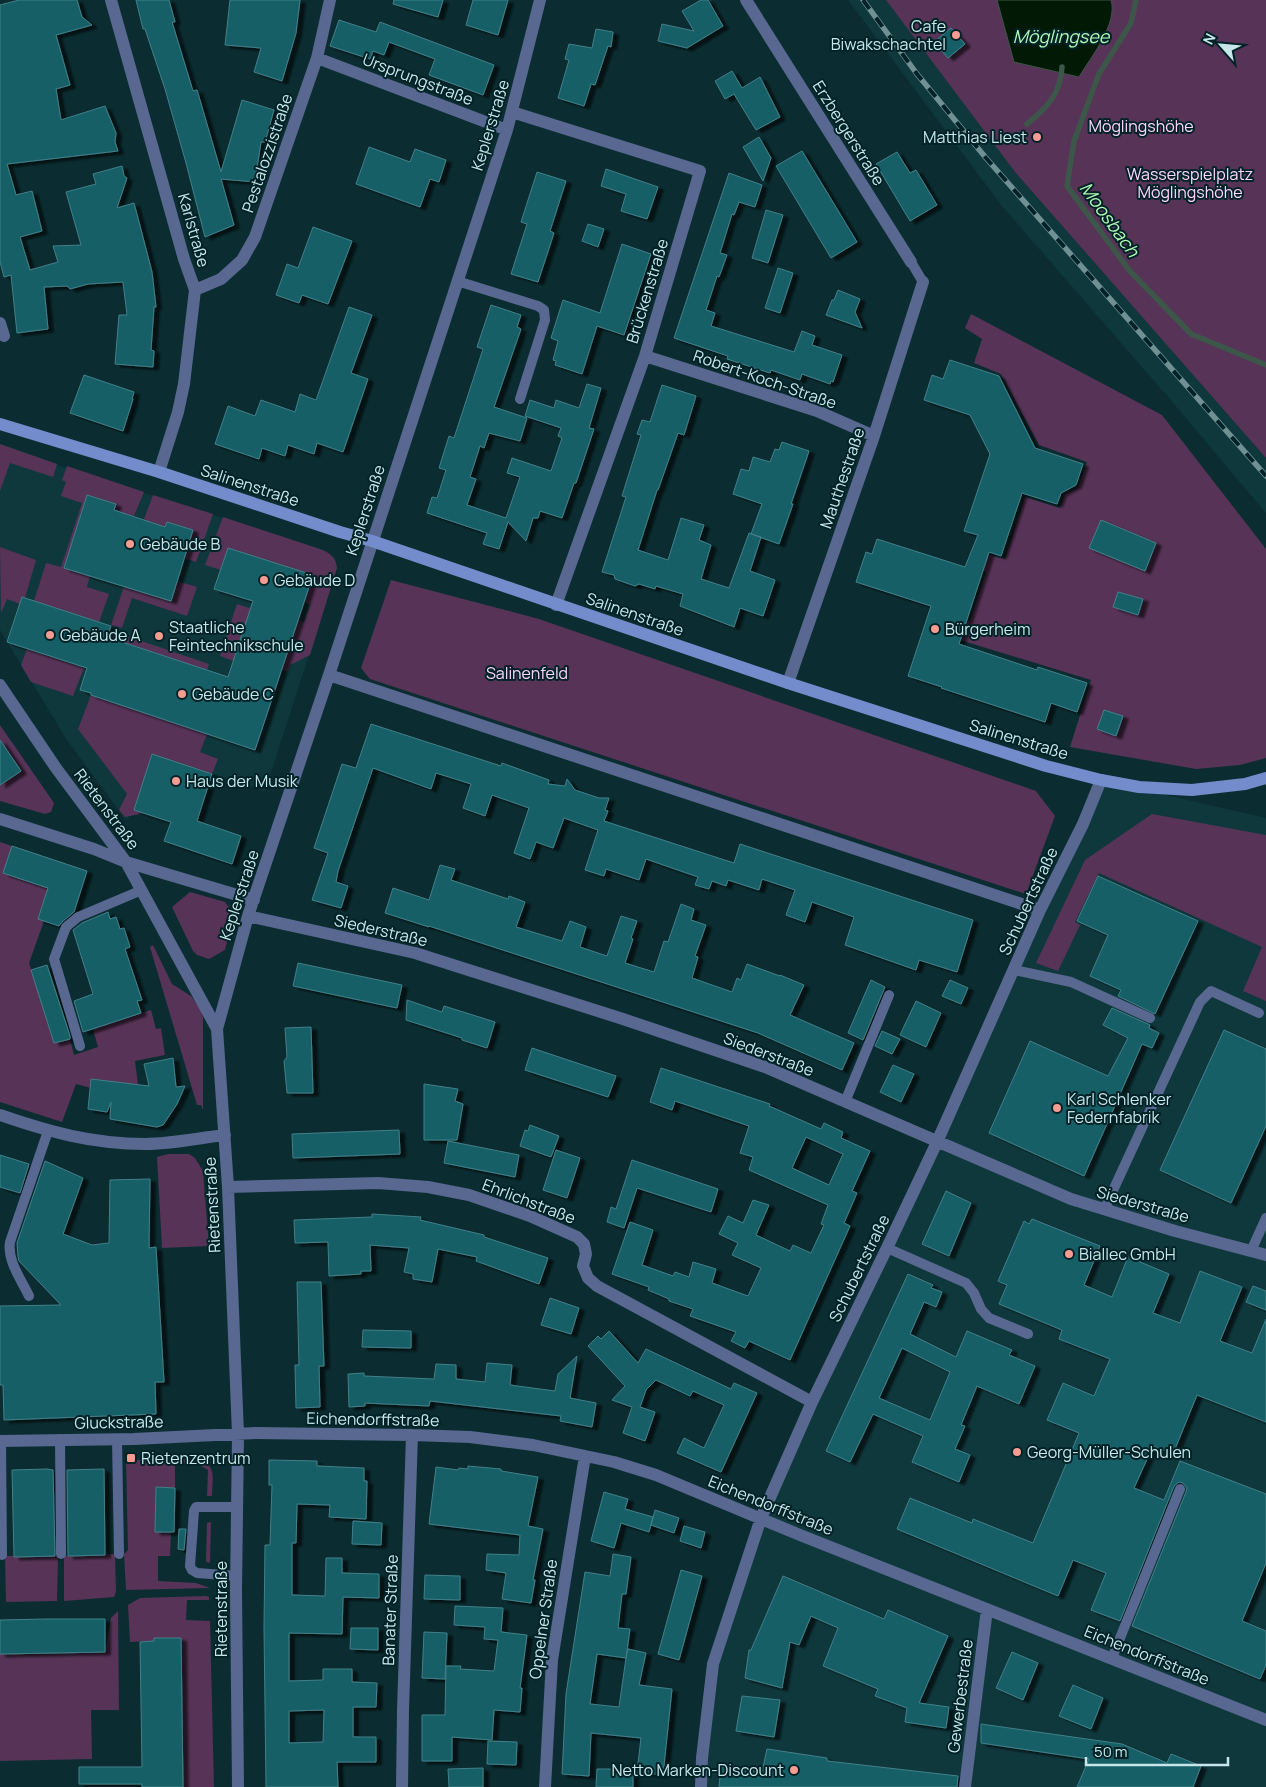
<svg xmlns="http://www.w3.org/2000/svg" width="1266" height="1787" viewBox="0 0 1266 1787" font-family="Manrope,sans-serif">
<defs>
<filter id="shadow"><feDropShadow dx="5.5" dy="3" stdDeviation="1" flood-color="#0009"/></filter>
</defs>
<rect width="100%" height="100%" fill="#0b2d31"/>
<path fill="#0f383d" d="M848 0H886L1015 172 1266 458V513L1169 398 1002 206Z
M0 447 320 549 334 557 337 568 265 791 152 754 134 810 126 820 67 740 0 630Z
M1101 780 1266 818V1787H701L713 1664 761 1518Z"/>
<path fill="#573357" d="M886 0H1266V458L1015 172Z
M971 314 1162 415 1266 549V758L1240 765 1196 769 1070 747 1091 680 947 636 953 616 970 621 986 572 980 570 985 554 1005 559 1025 497 1060 508 1065 494 1078 488 1087 462 1039 445 1001 374 974 363 982 339 965 328Z
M0 444 57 464 53 477 10 463 0 491Z
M67 466 144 492 134 516 131 515 130 516 114 511 116 504 87 495 65 568 90 576 87 587 109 594 99 622 34 601 46 563 61 567 82 503 61 496 66 482 62 480Z
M153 495 213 514 196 562 184 558 193 530 167 522 165 527 145 521 144 519Z
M223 517 320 549C330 553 336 557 337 568L310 655 290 665 288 671 282 670 291 641 234 661 220 656 237 604 295 623 297 620 304 622 310 605 228 548 221 570 205 565Z
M0 547 36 560 25 598 22 597 20 604 7 599 1 613Z
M391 580 539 619 1036 791 1055 816 1026 894 370 679 361 668Z
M177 581 197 587 187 616 132 598 122 628 111 625 125 583 144 592 171 601Z
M109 630 209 664 207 670 107 637Z
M27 649 84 668 73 696 31 682 21 665Z
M91 695 207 734 200 752 218 759 212 774 152 754 134 810 144 813 125 817 119 810 127 794 78 729Z
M0 725 54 803 51 812 45 814 0 801Z
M1152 814 1266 835V1001L1243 991 1262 947 1099 873 1075 922 1080 925 1058 971 1036 963 1085 860Z
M0 842 12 846 4 873 41 886 64 863 46 895 38 919 44 921 29 963 54 1043 70 1039 74 1055 98 1047 93 1029 151 1010 156 1029 161 1028 165 1055 135 1061 138 1085 92 1079 91 1088 76 1084 62 1122 0 1102Z
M190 892 225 902 230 909 232 921 225 950 209 959 197 955 193 951 172 907Z
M153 945 172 984 191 996 201 1010 203 1018V1110L201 1105H197L150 947Z
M168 1154H189L195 1158 203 1171 209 1246 162 1248 157 1157Z
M197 1459C218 1465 212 1478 212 1496H207L208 1470 196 1463H175V1488H156L155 1532H171L170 1556H158V1581L196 1583 210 1588 126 1590 124 1554 128 1550 126 1460Z
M210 1522 211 1523 210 1562 208 1563 206 1561 207 1523Z
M115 1554 116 1592 114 1597 64 1601V1556Z
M5 1556H58L57 1601 6 1602Z
M206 1596 209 1597V1600H187L186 1620 210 1621 214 1787H183L181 1638H154V1641L130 1642 128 1605 140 1598Z
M118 1611 119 1710H91L92 1759 0 1761V1654L105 1652 111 1618Z"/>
<path fill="#021905" stroke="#3d564a" d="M1111 0C1118 24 1091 57 1079 77L1014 62 997 0Z"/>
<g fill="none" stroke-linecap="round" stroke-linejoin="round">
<path stroke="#3d564a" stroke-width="5.5" d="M1136 0 1131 23 1099 74 1074 141 1067 186 1129 270 1191 334 1266 365
M1027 124C1047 108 1061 93 1062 67"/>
</g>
<path fill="#175e66" stroke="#428089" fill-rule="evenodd" filter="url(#shadow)" d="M19 0H77L82 17 92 25 56 35 70 85 56 89 61 120 105 106 116 133 115 142 118 151 7 164 16 195 32 191 42 231 20 237 30 270 58 262 53 246 81 245 66 192 96 184 93 174 122 166 124 176 127 178 117 208 134 203 152 272 156 307H154L151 350 154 351 153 367 115 364 119 315H127L123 282 88 284 70 289 67 286 44 287 48 329 17 333 11 275 4 277 0 262V5Z
M136 0H169L175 22H172L193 91 197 90 221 172 242 100 274 110 265 142H261L255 182 221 179 234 225 205 237 186 163 165 89 145 29H143Z
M230 0H300L296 33 282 81 254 72 261 48 225 45Z
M394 0H443L438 17 393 4Z
M473 0H508L498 35 466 25Z
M701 0H708L723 26 687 48 658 41 662 24 694 31 682 11Z
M339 20 376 32 380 22 494 65 483 95 429 75 435 59 389 42 384 55 373 51 370 59 330 46Z
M951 28 965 44 948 58 934 42Z
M596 29 613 32 611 47 608 46 595 85 591 84 584 106 558 98 569 60 565 59 569 44 592 48Z
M732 71 742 88 760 77 780 117 756 130 734 94 725 99 715 81Z
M759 137 771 158 763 181 743 147Z
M369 147 410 162 415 149 446 160 439 182 430 179 420 207 356 184Z
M802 151 857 242 831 258 776 166Z
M897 152 910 173 916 170 937 205 910 221 876 164Z
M606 169 658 187 647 219 621 211 626 194 601 186Z
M537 172 566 181 550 231 554 233 538 282 511 274 527 224 521 222Z
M729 173 762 185 755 207 739 202 734 215 732 214 720 253 727 255 719 277 717 276 706 310 715 313 711 326 794 352 802 331 815 336 812 345 842 355 833 382 831 381 830 384 802 374 800 380 771 370 770 373 727 359 728 356 674 338Z
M766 210 783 215 768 263 752 258Z
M588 224 604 229 598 247 582 241Z
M313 227 352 241 328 304 302 295 299 303 276 295 287 264 298 268Z
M622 244 651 254 624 335 597 326 582 374 555 365 556 361 553 360 558 341 551 338 563 300 600 313Z
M778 268 793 273 780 313 765 308Z
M838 290 860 299 855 312 862 328 826 315 832 300H834Z
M491 305 521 315 517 327 521 329 494 407 527 418 520 441 489 433 484 448 480 446 470 477 476 479 467 505 506 518 520 477 507 473 512 458 551 471 562 438 558 436 561 428 525 416 530 400 554 408 556 400 579 408 587 384 601 388 589 428 594 429 576 483H574L562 518 540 511 538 518H533L526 541 508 522 499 549 483 544 487 533 427 513 432 497 437 498 446 470 439 468 449 436 454 438 483 349 477 347Z
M349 307 372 315 351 373 368 379 343 452 317 443 314 454 288 445 285 456 262 448 259 459 215 444 228 406 255 416 261 400 295 412 300 394 316 400Z
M950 360 999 376 1035 448 1083 464 1076 485 1061 493 1057 504 1022 493 1001 556 989 552 959 644 1037 670 1038 667 1087 683 1077 712 1051 703 1045 722 941 688 942 687 908 676 931 606 856 582 866 552 872 554 877 539 965 567 978 535 964 531 990 454 970 415 924 400 932 375 943 379Z
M84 375 134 392 132 399H133L123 431 70 413Z
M662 385 696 396 684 435 678 433 658 490H657L638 550 668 560 681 518 704 525 699 540 711 545 701 579 729 588 749 533 761 537 750 571 775 580 763 616 740 608 734 627 680 606 683 594 656 586 655 589 639 584 635 586 615 579 614 575 602 572 626 497 622 496 641 435 637 434 642 420 650 422Z
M782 442 809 451 791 504H793L779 544 751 534 762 504 733 494 741 469 749 471 753 457 770 462 775 449 779 450Z
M87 495 116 504 114 510 165 527 167 522 193 530 171 601 64 568Z
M1101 520 1156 543 1145 571 1089 548Z
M228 548 313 575 255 750 91 695V693L80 690 87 668 7 642 22 597 111 626 107 637 228 677 253 601 214 589Z
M1118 592 1143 599 1138 615 1113 607Z
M1104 710 1123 716 1116 736 1097 729Z
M371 724 501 766 502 763 549 780 548 784 565 786 567 779 575 790 599 798H609L605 810 608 811 604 821 734 863 740 844 973 920 957 972 919 960 916 970 845 945 854 917 812 902 805 922 786 915 795 890 762 879 759 890 728 880 726 886 712 881 709 889 695 885 698 877 646 859 639 880 606 869 604 876 585 870 598 830 564 818 553 848 536 842 530 859 514 853 529 808 492 795 485 816 463 808 471 784 436 773 431 789 373 768 338 871 336 882 348 886 341 908 312 900 328 853 314 848 342 764 356 768Z
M0 740 21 771 0 785Z
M152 754 212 774 197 821 241 836 232 864 164 841 171 822 134 810Z
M12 846 87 871 74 912 62 922 59 926 38 919 48 888 3 873Z
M440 865 455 869 451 880 508 899 509 896 525 902 516 927 562 941 570 921 586 927 580 947 607 956 621 916 637 921 631 938 633 939 625 963 654 972 664 941 668 942 681 904 694 909 691 920 706 925 695 956 698 957 692 978 732 992 737 978 741 980 747 964 780 976V975L804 985 790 1015 854 1043 842 1070 758 1033 429 926V927L385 913 393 888 429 900Z
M1098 876 1198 921 1155 1014 1118 996 1121 990 1090 976 1108 935 1077 921Z
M108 912 110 919 116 917 120 929 124 928 130 947 125 949 142 1000 137 1001 141 1013 83 1032 74 1001 93 994 73 930 82 923Z
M298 963 402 985 397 1008 293 986Z
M47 965 70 1036V1039L54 1043 31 970Z
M871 980 885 987 863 1040 848 1033Z
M950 980 968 988 961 1004 942 996Z
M407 1000 442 1012 444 1006 495 1022 487 1048 462 1040V1038L406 1020Z
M916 1001 941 1013 926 1047 900 1035Z
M1112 1008 1150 1025 1149 1028 1159 1033 1152 1048 1142 1044 1084 1176 989 1133 1030 1041 1108 1076 1128 1038 1103 1025Z
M311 1027 313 1093H287L284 1061 287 1057 285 1028Z
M1224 1030 1266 1049V1126L1231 1203 1160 1170Z
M882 1031 900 1039 892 1054 875 1046Z
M532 1048 616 1076 608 1097 525 1070Z
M173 1058 176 1087 185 1086 177 1104 163 1125 157 1127 110 1119 111 1102 107 1112 88 1109 91 1079 149 1086 144 1064Z
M893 1065 914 1074 901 1102 880 1092Z
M661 1068 770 1104 769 1106 821 1129 824 1123 843 1132 841 1138 870 1151 852 1191 857 1193 844 1223 850 1226 790 1360 749 1341 745 1348 731 1341 736 1332 690 1316 693 1309 669 1301V1299L648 1290 649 1287 612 1274 630 1222 653 1230 642 1265 673 1276 675 1272 689 1277 693 1262 716 1269 712 1283 748 1296 761 1268 732 1255 738 1243 719 1234 728 1216 743 1223 753 1200 769 1205 756 1235 790 1251 793 1245 811 1253 824 1225 821 1224 828 1205 749 1170 753 1157 740 1153 749 1126 675 1101 672 1110 650 1102ZM806 1137 843 1154 829 1185 792 1168Z
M424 1084 458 1089 455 1101 463 1104 457 1140H424Z
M530 1125 559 1136 551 1157 520 1146 525 1130 528 1131Z
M399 1130 400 1154 293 1158 292 1134Z
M448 1141 519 1155 515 1177 444 1163Z
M556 1150 580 1158 567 1198 543 1190Z
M0 1155 29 1164 20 1193 0 1187Z
M632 1160 718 1189 711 1212 637 1188 624 1228 607 1222 611 1207 616 1209Z
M45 1161 83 1178 63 1234 92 1245 109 1243 110 1180 150 1179 149 1248 156 1247 164 1382H155L156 1414 4 1420 3 1385H0V1306L61 1305 19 1261 18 1256 17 1243Z
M946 1191 971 1203 949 1256 922 1244Z
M372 1214 421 1217 420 1220 484 1235V1237L548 1258 539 1284 476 1261 477 1257 438 1249 432 1282 413 1279V1274L404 1272 409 1248 370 1245 371 1271H361V1274L329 1276 328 1242 295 1243 294 1220 372 1217Z
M1032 1219 1100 1246 1084 1285 1112 1297 1128 1257 1169 1274 1153 1313 1180 1323 1200 1271 1242 1287 1220 1341 1252 1353 1266 1319V1422L1197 1395 1173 1454 1153 1446 1134 1488 1164 1500 1180 1461 1266 1494V1563L1242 1621 1266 1631V1665L1260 1679 1132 1626 1186 1492 1187 1488 1183 1483 1179 1482 1174 1486 1120 1621 1091 1610 1106 1573 1073 1560 1058 1596 897 1529 910 1498 972 1523 973 1519 1033 1543 1079 1433 1047 1420 1063 1383 1094 1396 1110 1359 1059 1339 1062 1330 999 1304 1007 1285 998 1281 1024 1221 1029 1224Z
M908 1274 933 1285 931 1288 942 1292 936 1307 924 1302 910 1334 956 1357 967 1331 1012 1350 1009 1355 1035 1366 1019 1404 977 1386 961 1425 965 1426 955 1449 970 1455 959 1482 912 1462 923 1436 873 1414 850 1462 826 1451ZM902 1348 950 1372 930 1420 879 1398Z
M297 1282H321L324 1366H319L320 1407 296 1408 295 1365H299Z
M1253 1286 1266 1291V1310L1246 1302Z
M550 1298 579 1308 571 1334 541 1325Z
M363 1330 411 1331V1348L362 1347Z
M609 1331 638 1363 646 1349 731 1389 734 1383 757 1393 721 1472 677 1453 684 1438 704 1448 724 1405 693 1391 690 1396 656 1380 646 1390 640 1407 655 1412 645 1441 623 1433 632 1407 612 1400 625 1386 588 1346 598 1336 601 1339Z
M577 1356 570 1398 596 1403 592 1427 560 1421 561 1416 430 1401 429 1406 365 1403V1406L349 1407 348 1374 364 1373V1376L434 1379 436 1364 456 1365V1379L485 1382 487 1363 512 1365 510 1385 555 1391 558 1374Z
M269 1460 317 1461V1466L364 1468V1481H367L366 1519 329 1517 330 1505 297 1504 296 1543H292V1595L325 1596 326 1558H342V1573L379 1574V1598L343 1597 342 1634 289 1633V1681L323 1680V1669H352V1682L377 1683 376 1707H353V1737H376V1762H337L338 1787H266L264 1627 265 1545H270L272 1485H269ZM324 1710 323 1742 289 1743V1711Z
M468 1466 501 1469V1471L538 1477 528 1526 543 1529 533 1580H535L531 1603 502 1599 506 1573 486 1570 487 1554 519 1555 520 1535 429 1524 436 1467 458 1470 459 1468 468 1469Z
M47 1469 53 1470 55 1556 14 1557 12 1470Z
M104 1469 105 1555 68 1556 67 1470Z
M156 1487 175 1488 174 1532H155Z
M604 1492 628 1499 625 1509 653 1517 649 1532 621 1523 614 1548 591 1541Z
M655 1510 679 1518 674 1533 651 1525Z
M353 1521 382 1523 381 1545 352 1544Z
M684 1526 705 1532 701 1548 680 1541Z
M179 1529H186L184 1550 178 1549Z
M613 1554 631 1557 626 1594H622L618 1628 630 1629 626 1658 628 1649 646 1653 639 1685 672 1689 663 1775 637 1772 641 1738 591 1733 589 1776 562 1774 566 1694 585 1572 610 1576ZM597 1654 626 1658 619 1707 590 1704Z
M681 1570 702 1576 679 1660 658 1654Z
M425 1575 460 1576V1600L424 1599Z
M783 1576 884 1619 888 1610 948 1636 919 1703 949 1707 946 1728 905 1722 907 1708 875 1696 878 1689 823 1666 838 1628 811 1616 799 1645 790 1642 782 1688 745 1678 749 1650H751Z
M455 1606 503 1608 501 1632 527 1635 520 1688H522L520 1712 494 1710 492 1740 452 1737V1761H422V1715H445L446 1666H461L460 1669 494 1671 498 1640 484 1639 485 1627 454 1625Z
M46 1619H105V1652L0 1654V1620Z
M351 1628H378V1650L350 1649Z
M424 1632 447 1633 445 1679 422 1678Z
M154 1638H181L183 1787H142V1784H79V1767H142L140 1642 154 1641Z
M1012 1652 1038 1663 1023 1700 996 1688Z
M1073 1685 1103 1698 1091 1729 1059 1716Z
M742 1696 780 1700 774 1737 736 1731Z
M981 1724 1122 1744 1167 1763 1171 1754 1201 1766 1193 1787H1077L1089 1759 981 1743Z
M488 1741 517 1742 516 1765 487 1764Z
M767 1749 827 1758V1761L958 1776 957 1787H719L721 1767 762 1772Z
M483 1768V1787H449L448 1769Z
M597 1769H633V1787H596Z"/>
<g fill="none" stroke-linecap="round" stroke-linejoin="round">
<path stroke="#586890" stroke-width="10" d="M911 262 923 282
M457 281 538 306 544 310 545 320 520 399
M1014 970 1071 982 1150 1018
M80 1046 54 959 66 927 78 917 142 890
M845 1102 889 995
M1104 1210 1200 1002 1211 991 1259 1013
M887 1248 966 1283 974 1293 981 1309 989 1318 1028 1334
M1251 1251 1266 1218
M29 1296C21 1279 7 1261 10 1242L48 1131
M60 1439 61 1554
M117 1439 119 1554
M1 1441 2 1555
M237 1576 197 1573 192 1570 190 1566 194 1511 196 1507H237
M1112 1658 1180 1489"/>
<path stroke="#586890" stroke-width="12" d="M111 0 184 259 195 290 184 384 178 412 159 472
M746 0 911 262
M317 58 507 130
M512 112 700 171 645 356 556 605
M195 290 221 279 242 260 255 237 317 58 330 0
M0 323 4 336
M645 356 817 411 874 436
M329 675 1040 910
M788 683 874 436 923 282
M0 685 56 768 126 862 217 1029 228 1187 238 1434 236 1591 238 1787
M0 819 94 849 126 862 254 900
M248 916 415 953 623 1019 765 1067 1071 1199 1175 1231 1266 1255
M217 1029 248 916 329 675 507 130 540 0
M0 1115C49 1132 93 1144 145 1144 171 1144 199 1138 225 1135
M228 1187 378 1183 428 1187 469 1195 530 1216 577 1237 584 1244 586 1254 583 1266 588 1278 597 1286 812 1402
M0 1441 134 1439 256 1433 412 1435 470 1437 533 1445 614 1462 656 1475 800 1535 1266 1720
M402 1787 403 1710 412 1435
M545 1787 552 1660 585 1456
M701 1787 702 1758 713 1664 761 1518 812 1402 887 1248 937 1142 1040 910 1083 824 1101 780
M965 1787 987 1609"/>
<path stroke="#738ccb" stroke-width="12" d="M0 424 159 472 340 532 372 541 788 683 1046 766 1101 780 1139 787 1192 790 1245 784 1266 778"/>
<g stroke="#709094" stroke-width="5.5">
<path id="rail" d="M863 0 917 74 986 158 1266 476"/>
</g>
<use href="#rail" stroke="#012327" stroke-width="4" stroke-dasharray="11" stroke-linecap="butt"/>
</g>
<g fill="#f59c92" stroke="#012327" stroke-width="2">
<circle cx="956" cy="35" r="5"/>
<circle cx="1037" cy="137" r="5"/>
<circle cx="130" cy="544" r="5"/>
<circle cx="264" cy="580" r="5"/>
<circle cx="935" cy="629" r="5"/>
<circle cx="50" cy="635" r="5"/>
<circle cx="159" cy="636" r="5"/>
<circle cx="182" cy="694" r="5"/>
<circle cx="176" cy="781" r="5"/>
<circle cx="1057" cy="1108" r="5"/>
<circle cx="1069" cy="1254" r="5"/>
<circle cx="1017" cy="1452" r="5"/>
<rect x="126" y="1453" width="10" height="10" rx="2.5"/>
<circle cx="794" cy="1770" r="5"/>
</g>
<g text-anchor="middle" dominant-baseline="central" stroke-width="4" stroke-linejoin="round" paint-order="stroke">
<g font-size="16" fill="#c7e6ea" stroke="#012327" text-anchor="start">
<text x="946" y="26" text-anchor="end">Cafe<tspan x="946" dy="18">Biwakschachtel</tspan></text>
<text x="1027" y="137" text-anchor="end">Matthias Liest</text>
<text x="140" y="544">Gebäude B</text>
<text x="274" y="580">Gebäude D</text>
<text x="169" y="627">Staatliche<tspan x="169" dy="18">Feintechnikschule</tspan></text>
<text x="945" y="629">Bürgerheim</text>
<text x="60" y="635">Gebäude A</text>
<text x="192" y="694">Gebäude C</text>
<text x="186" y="781">Haus der Musik</text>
<text x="1067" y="1099">Karl Schlenker<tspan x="1067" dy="18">Federnfabrik</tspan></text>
<text x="1079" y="1254">Biallec GmbH</text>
<text x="1027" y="1452">Georg-Müller-Schulen</text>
<text x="141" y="1458">Rietenzentrum</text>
<text x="784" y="1770" text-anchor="end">Netto Marken-Discount</text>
</g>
<g font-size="16" fill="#c7e6ea" stroke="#012327">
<text transform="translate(418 79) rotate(21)">Ursprungstraße</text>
<text transform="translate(490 125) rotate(-73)">Keplerstraße</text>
<text transform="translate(849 133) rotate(58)">Erzbergerstraße</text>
<text transform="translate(267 153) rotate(-71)">Pestalozzistraße</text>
<text transform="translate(194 230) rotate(74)">Karlstraße</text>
<text transform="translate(647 291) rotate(-73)">Brückenstraße</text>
<text transform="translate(765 379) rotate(19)">Robert-Koch-Straße</text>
<text transform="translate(842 478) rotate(-71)">Mauthestraße</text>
<text transform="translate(250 485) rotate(18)">Salinenstraße</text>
<text transform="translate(365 510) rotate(-72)">Keplerstraße</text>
<text transform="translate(635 614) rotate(19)">Salinenstraße</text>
<text transform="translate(1019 739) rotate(17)">Salinenstraße</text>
<text transform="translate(107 809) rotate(53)">Rietenstraße</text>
<text transform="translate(239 895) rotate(-72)">Keplerstraße</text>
<text transform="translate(1028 901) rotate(-65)">Schubertstraße</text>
<text transform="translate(381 930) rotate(13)">Siederstraße</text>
<text transform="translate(769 1054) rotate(21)">Siederstraße</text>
<text transform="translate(529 1201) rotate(21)">Ehrlichstraße</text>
<text transform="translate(1143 1204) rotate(16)">Siederstraße</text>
<text transform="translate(212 1205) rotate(-93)">Rietenstraße</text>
<text transform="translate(859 1268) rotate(-64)">Schubertstraße</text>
<text transform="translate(373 1419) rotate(1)">Eichendorffstraße</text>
<text transform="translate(119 1422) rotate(-1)">Gluckstraße</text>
<text transform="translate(771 1505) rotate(22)">Eichendorffstraße</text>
<text transform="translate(221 1609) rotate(-90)">Rietenstraße</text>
<text transform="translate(390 1610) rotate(-88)">Banater Straße</text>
<text transform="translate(543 1619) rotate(-82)">Oppelner Straße</text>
<text transform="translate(1147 1655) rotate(22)">Eichendorffstraße</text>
<text transform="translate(960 1696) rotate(-83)">Gewerbestraße</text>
</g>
<g font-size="16" fill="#fdd5fd" stroke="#012327">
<text x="1141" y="126">Möglingshöhe</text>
<text x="1190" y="174">Wasserspielplatz<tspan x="1190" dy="18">Möglingshöhe</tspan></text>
<text x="527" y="673">Salinenfeld</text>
</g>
<g font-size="18" font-style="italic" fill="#aff8b5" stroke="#012327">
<text x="1061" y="36">Möglingsee</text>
<text transform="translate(1110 219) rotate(54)">Moosbach</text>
</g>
</g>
<g transform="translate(1221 45) rotate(297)" stroke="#012327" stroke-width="4" paint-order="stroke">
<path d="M0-4L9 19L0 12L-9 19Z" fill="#c7e6ea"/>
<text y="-8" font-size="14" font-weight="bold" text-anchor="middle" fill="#c7e6ea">N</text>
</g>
<path d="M1086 1757v8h142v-8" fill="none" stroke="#c7e6ea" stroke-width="2.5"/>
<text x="1094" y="1757" font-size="15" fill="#c7e6ea" stroke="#012327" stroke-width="4" paint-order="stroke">50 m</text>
</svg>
